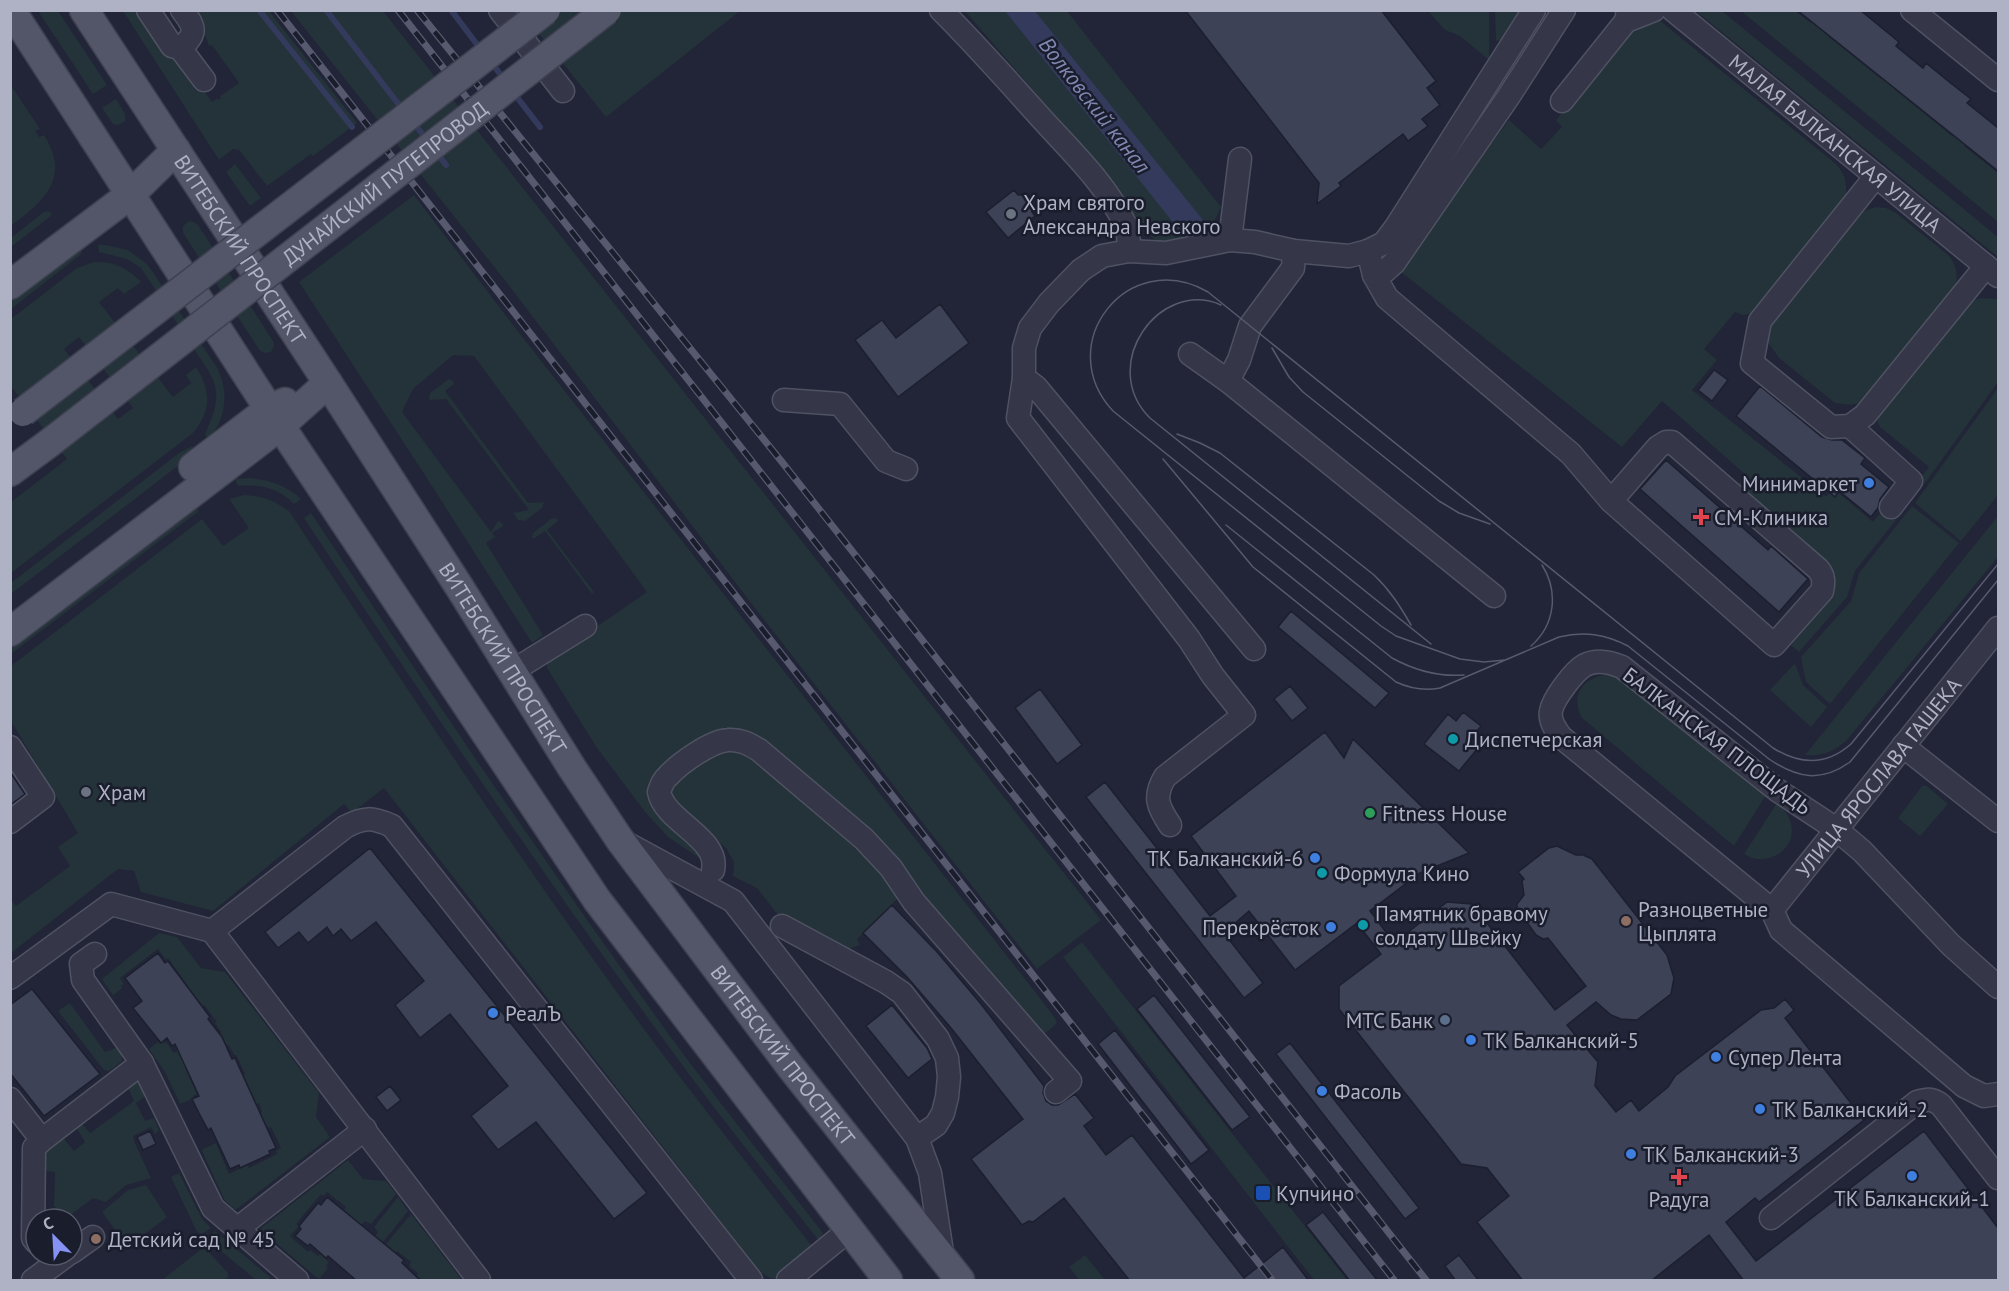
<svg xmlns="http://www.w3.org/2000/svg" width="2009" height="1291" viewBox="0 0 2009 1291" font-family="'PT Sans',sans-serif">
<rect width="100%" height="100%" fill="#212537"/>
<path fill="#243239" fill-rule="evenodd" d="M38 11H58L107 85 93 94Z
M123 11H139L196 91 202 88 212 102 218 98 219 100 221 98 220 96 239 83 212 45 209 46 200 21 192 11H269L357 123 313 156 311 154 267 186 239 150 233 149 219 160Z
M291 11H383L1101 920 1037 969 751 603 507 283Z
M521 11H740L606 117Z
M965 11H1005L1184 234 1202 220 1035 11H1067L1221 207 1213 224 1186 242 1159 243 1141 228 1114 187 1071 134Z
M1428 11H1489V60L1460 36 1445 30Z
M1495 11H1525L1505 39 1496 41Z
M1696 11H1722L1998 237V257Z
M1741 11H1795L1811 23 1815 20 1825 28 1823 32 1881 79 1885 76 1897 85 1894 89 1952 136 1956 133 1967 142 1964 146 1998 173V222Z
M1658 19 1836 164C1846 175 1848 186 1845 201L1754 313 1743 315 1735 312 1704 349 1717 360 1692 390 1826 497 1833 488 1873 522 1886 506 1904 499 1909 504 1855 571 1847 597 1799 652 1791 645 1832 598 1835 590 1834 582 1735 488 1746 475 1662 401 1622 447 1400 271V266L1509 120 1541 149 1562 127 1556 120 1628 35 1632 30Z
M10 84 40 129 35 131 39 137 44 135C71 178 44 201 11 226Z
M116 99 125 114V121L118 125 113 124 102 108Z
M235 164 261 198 250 206 226 172Z
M414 195 513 325 1043 1002 1057 1021 1056 1024 1042 1036 756 736 660 772 702 860 668 837 645 812 597 748 547 668V661L647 592 474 356 453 355 413 389 402 412 491 532 498 521 502 523 503 526 492 533 495 537 486 543 543 635 532 643 430 483 299 282Z
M1876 207 1886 208 1896 213 1947 254C1958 265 1959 279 1953 293L1862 402 1851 405 1835 403 1779 358 1769 344V327L1861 212Z
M45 211 50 212 52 215 11 247V238Z
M189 221 194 222 198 225 273 341 274 346 271 352 266 353 260 351 183 233V226Z
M98 245H106L128 250 148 265 216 366C230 392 226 417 209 440L205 435C214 411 223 397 209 372L141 268 127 259 99 252Z
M81 247 82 252 80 255 11 309V298Z
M94 262C114 261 128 268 141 282L124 294 118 288 99 302 173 397 191 383 186 375 196 367C211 391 212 410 193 433L11 573V502L67 459 13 389 11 390V319L77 268ZM79 337 133 408 118 419 64 349Z
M1980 298 1998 299V382L1912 501 1906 496 1929 467 1880 427 1877 421 1878 415 1969 302Z
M449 379 453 381 454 384 445 391 528 503 544 502 542 508 525 521 518 520 513 513 529 510 446 399 429 400 430 393Z
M1998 388V495L1961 541 1915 503Z
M192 446 196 452 11 594V583L179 453Z
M250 478C270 480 286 485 301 499L294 504C279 488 260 484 238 486L235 479Z
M244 495C262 496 274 500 289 511 409 691 528 874 658 1048 709 1116 762 1182 814 1249L784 1275 772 1279 760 1272 384 788 352 813 344 804 213 911 141 892 134 871 118 869 11 953V900L16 906 70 866 58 847 78 833 11 721V666L202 519 223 546 249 528 229 499Z
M193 504 199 511 11 654V645Z
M1912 506 1959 543 1830 704 1806 682 1801 657 1851 601 1859 573Z
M311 513C428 690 546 865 670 1036 719 1103 772 1168 823 1233L819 1241C767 1174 713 1109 664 1040 539 870 421 694 304 518Z
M1998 516V557L1846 741C1834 751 1822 757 1805 755Z
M556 518 558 521 547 530 594 592 592 594 545 531 535 538H532L533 533 551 519Z
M1794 664 1796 666 1803 685 1827 707 1811 727 1770 690Z
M1613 674 1746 779 1747 783 1749 781 1766 795 1734 846 1582 718C1568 692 1587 675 1613 674Z
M738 748 751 755 851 839 880 869 898 898 857 939 860 945 843 951 778 915 757 888 733 876 734 862 726 848 669 798 671 785 713 754Z
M1922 786H1927L1948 804 1920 836 1898 818Z
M1777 803C1781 808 1787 812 1789 818 1802 846 1768 870 1744 854Z
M159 933 177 937 201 968 225 972 319 1093 316 1117 330 1137 237 1209H234L224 1199 202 1151 203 1149 216 1143 229 1174 247 1165 249 1168 277 1154 276 1151 281 1148 271 1127 268 1128 260 1113 262 1111 259 1103 256 1104 243 1076 245 1074 236 1055H234L229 1045 227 1046 220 1034 221 1032 215 1023 217 1022 204 1005 202 1006 168 958 166 960 158 949 120 978 124 984 121 986 122 988 114 995 112 994 102 979Z
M1082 942 1347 1280H1314L1063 957Z
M70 1003 105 1052 118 1047 121 1052 122 1061 109 1071 104 1070 58 1011Z
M158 1042 160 1044 166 1042 174 1053 177 1051 188 1069 186 1070 197 1094 193 1096 194 1098 180 1104 165 1072 149 1049Z
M136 1080 141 1081 147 1095 136 1103 145 1121 154 1118 159 1130 155 1134 151 1127 133 1136 134 1141 151 1178 126 1185 106 1202 93 1198 65 1219H39L42 1216 56 1217V1207H54L55 1172 43 1171 40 1153 61 1139H64L74 1151 85 1142 76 1127 80 1124 83 1125 90 1133 134 1101 128 1088Z
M348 1160 363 1179 386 1181 396 1194 371 1224 365 1221 361 1225 344 1210 346 1207 327 1192 323 1196 321 1194 296 1224 299 1226 290 1236 308 1252 310 1250 318 1256 320 1254 329 1262 326 1266 328 1268 320 1278H317L260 1229Z
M179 1173 202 1219 211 1228 201 1235 196 1230 171 1177Z
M146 1185 167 1217 128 1247 102 1212 128 1190Z
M398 1197 408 1211 383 1242 375 1236 378 1232 374 1227Z
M411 1214 462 1280H422L417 1276 418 1273 409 1266 411 1262 397 1251 395 1253 386 1244Z
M215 1231 271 1278 267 1280H256L205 1238Z
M204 1247 228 1273V1277L225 1280H162Z
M1085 1255 1105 1280H1079L1069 1267Z"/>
<path fill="#343a5c" d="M1005 11H1035L1203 220 1183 235Z"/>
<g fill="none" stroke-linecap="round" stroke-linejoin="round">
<path stroke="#343a5c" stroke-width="6" d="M259 10 352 127
M326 10 403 110
M451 10 482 51
M490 61 504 79
M513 92 540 127
M413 122 427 140
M437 153 446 165"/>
</g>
<path fill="#3d4257" stroke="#1c1f2e" stroke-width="1.5" d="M1185 10H1381L1436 81 1427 88 1440 105 1422 119 1428 126 1408 141 1403 134 1339 183 1341 186 1317 204 1319 183Z
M1797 10H1860L1899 42 1896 46 1923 68 1926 63 1948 81 1971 99 1967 103 1998 128V171Z
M1014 190 1018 195H1027L1030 198 1033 202 1032 212 1035 216 1008 238 986 212Z
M940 304 969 343 898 397 855 340 882 320 896 338Z
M1714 370 1728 380 1712 401 1698 390Z
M1760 386 1822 437 1832 440H1842L1865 458 1861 464 1889 487 1880 499 1878 508 1871 517 1839 491 1835 497 1736 416Z
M1666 460 1768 550 1771 546 1808 579 1779 612 1640 489Z
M1291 611 1389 693 1375 708 1278 627Z
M1290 686 1308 708 1292 721 1274 699Z
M1040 689 1082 745 1057 764 1015 708Z
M1463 712 1481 726 1474 735 1483 742 1459 771 1424 744 1448 714 1456 721Z
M1325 732 1344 758 1353 739 1469 853 1420 873 1370 911 1394 943 1447 902 1472 904 1555 1010 1586 986 1548 938 1543 939 1536 935 1517 908V904L1524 895 1522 881 1524 879 1518 872 1549 848 1557 846 1576 855H1583L1592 859 1667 955 1674 978 1671 994 1637 1020 1621 1019 1611 1015 1596 1002 1567 1025 1598 1062 1595 1086 1616 1112 1631 1100 1639 1111 1668 1087 1675 1076 1761 1010 1774 1008 1785 999 1794 1010 1785 1018 1864 1120 1759 1202 1755 1198 1726 1222 1756 1261 1924 1131 1998 1228V1281H1744L1709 1235 1651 1281H1523L1477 1222 1509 1196 1487 1168 1461 1164 1339 1009V986L1381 954 1357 923 1295 970 1249 911 1224 933 1263 983 1244 998 1086 797 1105 782 1210 916 1236 896 1191 836Z
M10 772 25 794 10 805Z
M370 848 647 1193 614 1219 536 1122 498 1150 471 1116 508 1086 450 1014 420 1038 395 1005 424 981 376 922 351 941 341 929 333 936 327 927 308 943 299 932 278 948 265 932Z
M892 905 938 953 981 1004 1044 1086 1043 1093 1046 1101 1052 1105H1058L1075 1094 1094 1118 1084 1126 1106 1155 1132 1135 1244 1278 1283 1247 1309 1281H1130L1064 1198 1033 1222 1029 1221 1022 1225 971 1159 1023 1119 951 1028 907 977 863 933Z
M158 953 165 963 168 961 210 1017 208 1019 222 1037 232 1059 235 1058 276 1148 269 1151 270 1154 240 1168 239 1165 230 1169 211 1128 208 1130 199 1113 192 1099 199 1096 175 1044 172 1046 167 1038 161 1043 133 1008 142 1001 125 978Z
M32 989 100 1074 44 1116 10 1073V1005Z
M1154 995 1250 1117 1232 1130 1137 1009Z
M892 1005 927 1048 932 1059 908 1078 866 1026Z
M1115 1030 1209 1150 1191 1164 1098 1044Z
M1290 1043 1419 1208 1405 1219 1276 1054Z
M390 1086 401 1100 387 1111 376 1097Z
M150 1131 156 1144 143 1150 137 1137Z
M327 1197 404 1260 402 1263 421 1281H357L328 1256 326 1258 310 1244 308 1246 295 1236 301 1229 299 1226 318 1203 321 1205Z
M1323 1212 1378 1281H1350L1306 1225Z
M1459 1255 1479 1281H1456L1445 1266Z"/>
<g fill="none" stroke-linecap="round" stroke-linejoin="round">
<g stroke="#4f5262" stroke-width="25">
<g id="minor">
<path d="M148 10 172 46 180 48C198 34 195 27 182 10"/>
<path d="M500 10 563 91"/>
<path d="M941 10C976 45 1009 82 1042 119 1071 151 1106 184 1125 224 1129 232 1129 241 1129 251"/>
<path id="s1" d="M1673 10 1998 276"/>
<path d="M1912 10 1998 80"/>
<path d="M1626 21 1654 10"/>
<path d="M180 48 204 80"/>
<path d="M1562 101 1626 21 1628 10"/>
<path d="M1876 176 1760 321 1752 363 1831 427 1850 426 1865 415 1986 266"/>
<path d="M1230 240 1240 159"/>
<path d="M1368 251 1374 275 1387 298 1571 454 1611 501 1774 645 1822 591C1824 582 1824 576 1818 569L1672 442H1666L1658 447 1611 501"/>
<path d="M1374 275 1385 271 1394 263 1509 96 1564 10"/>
<path d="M1190 354 1228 381 1494 596"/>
<path d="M1024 378 1036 387 1254 649"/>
<path d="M1228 381 1239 360 1250 326 1293 268 1294 251"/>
<path d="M784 400 840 404 886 461 906 469"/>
<path d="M1850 426 1911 481 1891 507"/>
<path d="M511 672 585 626"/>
<path d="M1903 746 1998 821"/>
<path d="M10 747 43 797 10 822"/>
<path d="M1170 825C1158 807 1153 797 1165 777L1244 715 1213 676 1189 639 1018 418 1024 378V348L1030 328 1049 303 1081 270 1102 256 1129 251 1166 253 1230 240 1255 242 1294 251 1349 256 1368 251 1384 243 1396 227 1534 10"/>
<path d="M624 842 733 901 917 1138 930 1173 943 1259"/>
<path d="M713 870C720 838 665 822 659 792 661 786 663 780 668 776 680 763 711 741 728 740 740 739 749 744 759 750L864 839 891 868 914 902 1070 1081 1056 1092"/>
<path id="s2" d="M1772 910 1998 628"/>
<path d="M782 926 886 982 902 993 938 1039 947 1058 949 1077 947 1097 943 1113 936 1125 917 1138"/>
<path d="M212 931 345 827C364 817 372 817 392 826L751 1280"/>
<path d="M95 954 81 964 83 980 142 1063 213 1208 297 1280"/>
<path d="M10 978 111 904 212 931 479 1280"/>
<path d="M1998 987 1951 945 1862 851 1836 829 1777 790 1622 667C1610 662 1597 659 1585 665 1574 671 1553 699 1551 711 1549 720 1555 729 1561 737L1772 910 1781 930 1964 1086 1984 1096 1998 1094"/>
<path d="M10 1099 42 1140 142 1063"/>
<path d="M1771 1218 1917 1102C1927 1099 1932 1098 1941 1105L1998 1178"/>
<path d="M237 1229 365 1129"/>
<path d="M36 1242 33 1238 34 1148 42 1140"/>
<path d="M72 1252 93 1237"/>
<path d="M33 1280 67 1255"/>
<path d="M788 1280 849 1230"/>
</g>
</g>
<g stroke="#3e4151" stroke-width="31">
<g id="major">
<path d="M11 10 269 409 597 900 888 1280"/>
<path id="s3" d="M84 10 328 383 460 588 572 768 620 840 790 1066 960 1280"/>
<path d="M10 285 131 194 176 150"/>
<path d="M193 467 269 409 285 402"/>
<path d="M10 472 48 444"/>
<path d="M10 632 280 426 328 383"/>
</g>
</g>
<use href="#minor" stroke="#353748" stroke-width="22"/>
<use href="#major" stroke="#535668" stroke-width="28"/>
<path stroke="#575a6f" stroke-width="1.5" d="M1221 305C1160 278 1097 365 1150 418L1431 644
M1272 348 1289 377 1303 392 1439 501 1459 513 1490 524
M1177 434 1200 443 1220 453 1374 575C1390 590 1400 606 1411 625
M1163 459 1253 567 1396 682C1411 689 1424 691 1440 688L1559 637C1584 631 1605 634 1628 646L1769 759C1797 778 1821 783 1850 762L1998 580
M1226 525 1392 658C1414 670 1439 677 1464 675
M1531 646C1555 625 1559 592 1542 565
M1505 660 1484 662 1460 659 1396 636 1381 626 1113 411C1051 344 1128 246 1208 292L1773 748C1800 765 1826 766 1851 744L1998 564"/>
<g stroke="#575a6f" stroke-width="7">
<path id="rail" d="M277 10 1272 1280
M398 10 1394 1280
M417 10 782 462 1426 1280"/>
</g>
<use href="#rail" stroke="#1a1d2c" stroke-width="4.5" stroke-dasharray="14" stroke-linecap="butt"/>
<g stroke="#3e4151" stroke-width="31" stroke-linecap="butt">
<g id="major-bridge">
<path d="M23 412 546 10"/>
<path id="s4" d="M48 444 607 10"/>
</g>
</g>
<use href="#major-bridge" stroke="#535668" stroke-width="28"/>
</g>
<g fill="#6b7280" stroke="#1a1d2c" stroke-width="2">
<circle cx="1011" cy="214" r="6"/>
<circle cx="86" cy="792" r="6"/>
</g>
<g fill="#3f7fe0" stroke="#1a1d2c" stroke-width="2">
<circle cx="1869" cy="483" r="6"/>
<circle cx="1315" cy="858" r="6"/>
<circle cx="1331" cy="927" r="6"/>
<circle cx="493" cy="1013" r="6"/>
<circle cx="1471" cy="1040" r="6"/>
<circle cx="1716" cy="1057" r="6"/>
<circle cx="1322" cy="1091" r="6"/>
<circle cx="1760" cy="1109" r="6"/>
<circle cx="1631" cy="1154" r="6"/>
<circle cx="1912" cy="1176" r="6"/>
</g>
<g fill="#e0444e" stroke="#1a1d2c" stroke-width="2">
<path d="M1698 508h6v6h6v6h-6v6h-6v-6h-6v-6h6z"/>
<path d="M1676 1168h6v6h6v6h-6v6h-6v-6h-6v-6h6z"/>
</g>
<g fill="#0f9aa8" stroke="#1a1d2c" stroke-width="2">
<circle cx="1453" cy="739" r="6"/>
<circle cx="1322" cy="873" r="6"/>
<circle cx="1363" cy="925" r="6"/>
</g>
<circle fill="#2e9e5b" stroke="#1a1d2c" stroke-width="2" cx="1370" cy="813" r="6"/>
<g fill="#8d6e63" stroke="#1a1d2c" stroke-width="2">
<circle cx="1626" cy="921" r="6"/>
<circle cx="96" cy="1239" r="6"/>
</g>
<circle fill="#5c6f8a" stroke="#1a1d2c" stroke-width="2" cx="1445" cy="1020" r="6"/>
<rect fill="#1a4fb4" stroke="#1a1d2c" stroke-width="2" x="1255" y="1185" width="16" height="16" rx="3"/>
<g text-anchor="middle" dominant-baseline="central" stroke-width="5" stroke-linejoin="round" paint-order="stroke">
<g font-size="21" fill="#afb2c4" stroke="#1a1d2c">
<text stroke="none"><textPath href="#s1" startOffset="210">МАЛАЯ БАЛКАНСКАЯ УЛИЦА</textPath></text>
<text stroke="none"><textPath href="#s4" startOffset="426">ДУНАЙСКИЙ ПУТЕПРОВОД</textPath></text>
<text stroke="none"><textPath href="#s3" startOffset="286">ВИТЕБСКИЙ ПРОСПЕКТ</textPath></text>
<text stroke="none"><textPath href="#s3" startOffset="772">ВИТЕБСКИЙ ПРОСПЕКТ</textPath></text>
<text transform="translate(1717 741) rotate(37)">БАЛКАНСКАЯ ПЛОЩАДЬ</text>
<text stroke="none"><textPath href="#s2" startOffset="170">УЛИЦА ЯРОСЛАВА ГАШЕКА</textPath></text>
<text stroke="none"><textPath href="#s3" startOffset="1258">ВИТЕБСКИЙ ПРОСПЕКТ</textPath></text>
</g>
<g font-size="21" fill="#afb2c4" stroke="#1a1d2c" text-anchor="start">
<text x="1023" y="202">Храм святого<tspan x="1023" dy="24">Александра Невского</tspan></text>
<text x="1857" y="483" text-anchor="end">Минимаркет</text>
<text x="1714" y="517">СМ-Клиника</text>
<text x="1465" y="739">Диспетчерская</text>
<text x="98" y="792">Храм</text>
<text x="1382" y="813">Fitness House</text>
<text x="1303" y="858" text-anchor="end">ТК Балканский-6</text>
<text x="1334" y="873">Формула Кино</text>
<text x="1638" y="909">Разноцветные<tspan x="1638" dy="24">Цыплята</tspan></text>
<text x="1375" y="913">Памятник бравому<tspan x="1375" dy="24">солдату Швейку</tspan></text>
<text x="1319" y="927" text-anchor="end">Перекрёсток</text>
<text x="505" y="1013">РеалЪ</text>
<text x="1433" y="1020" text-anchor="end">МТС Банк</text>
<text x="1483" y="1040">ТК Балканский-5</text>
<text x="1728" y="1057">Супер Лента</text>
<text x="1334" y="1091">Фасоль</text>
<text x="1772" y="1109">ТК Балканский-2</text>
<text x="1643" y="1154">ТК Балканский-3</text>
<text x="1276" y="1193">Купчино</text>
<text x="1912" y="1198" text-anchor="middle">ТК Балканский-1</text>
<text x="1679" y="1199" text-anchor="middle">Радуга</text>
<text x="108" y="1239">Детский сад № 45</text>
</g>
<g font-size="22" font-style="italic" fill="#8087b0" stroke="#1a1d2c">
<text transform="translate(1095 105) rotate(52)">Волковский канал</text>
</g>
</g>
<rect width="2009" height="1291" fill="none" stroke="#afb2c4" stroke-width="24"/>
<g transform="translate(54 1237) rotate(336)"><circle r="28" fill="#1a1d2c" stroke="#565969" stroke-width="1.5"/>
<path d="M0-4.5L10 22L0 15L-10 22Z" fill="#8592f3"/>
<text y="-9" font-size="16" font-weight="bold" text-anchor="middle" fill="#afb2c4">С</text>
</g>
</svg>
